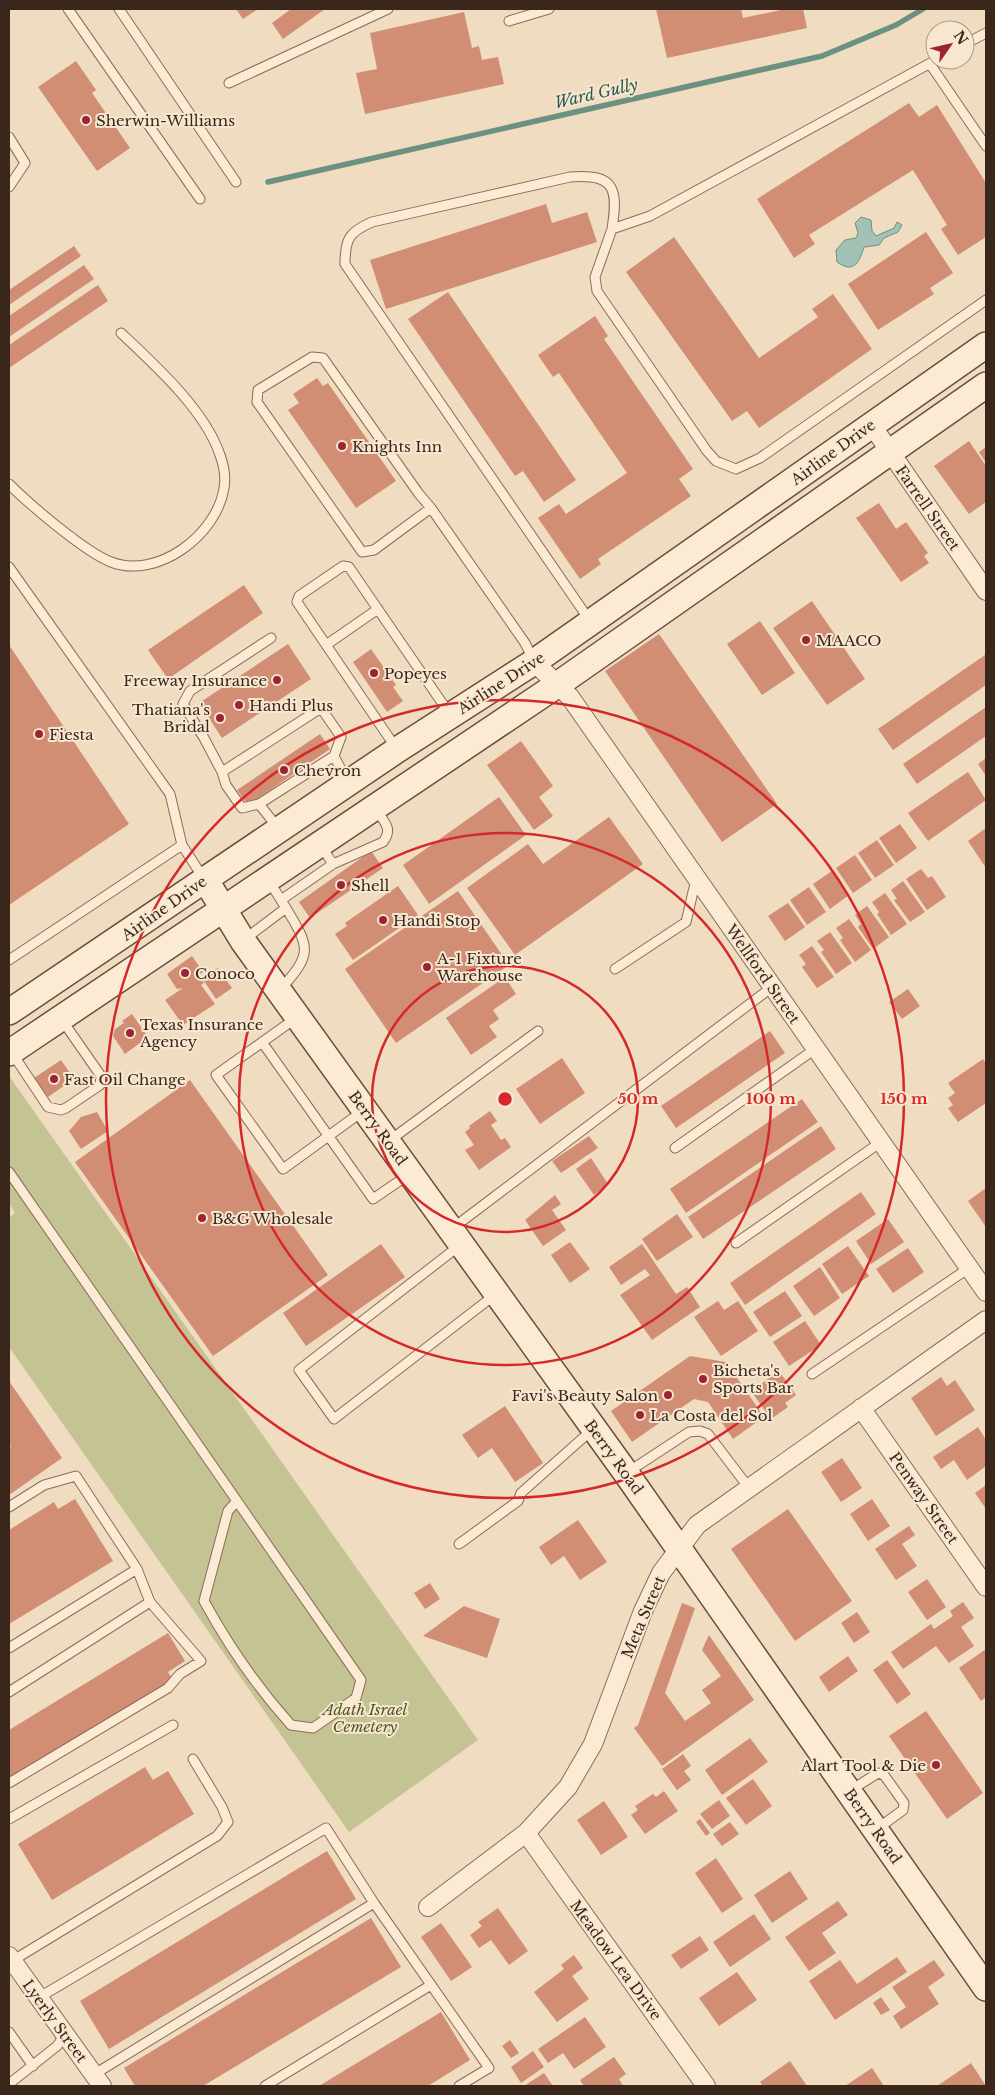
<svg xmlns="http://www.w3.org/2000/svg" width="995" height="2095" viewBox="0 0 995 2095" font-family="'Libre Baskerville',serif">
<rect width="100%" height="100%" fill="#f0dcc0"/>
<path fill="#c3c393" d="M9 1076 478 1740 349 1832 9 1347V1218L15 1213 9 1203Z"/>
<path fill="#a3c2b5" stroke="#6a9182" d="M861 217 871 220 872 231 876 236 894 228 897 222 902 225 898 232 884 238 879 245 864 247C860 260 855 275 837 262L836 250 845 240 856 238 858 233 855 223Z"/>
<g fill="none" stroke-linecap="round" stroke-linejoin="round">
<path stroke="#6a9182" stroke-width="5.5" d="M268 182 822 56 896 25 923 9"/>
</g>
<path fill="#d18e74" d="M236 9H258L243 19Z
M291 9H325L283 39 272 23Z
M656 9H741L743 18 786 9H803L807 28 667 58Z
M464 12 472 48 479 46 482 60 498 57 504 84 365 114 356 73 377 69 370 33Z
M76 61 96 90 92 93 130 148 97 171 38 87Z
M909 103 919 117 937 105 986 183V237L958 255 941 229 947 225 913 170 809 235 815 244 794 258 757 199Z
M546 204 552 223 587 212 597 242 386 309 370 260Z
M926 232 953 273 930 288 934 294 878 330 848 284Z
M674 237 759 358 818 317 812 309 833 294 872 349 759 428 747 411 732 421 626 272Z
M74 246 81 256 9 305V290Z
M84 265 94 279 9 337V316Z
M98 285 108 301 9 368V345Z
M448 292 576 480 544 502 523 471 515 476 408 319Z
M595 316 608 336 604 339 693 469 679 479 691 496 598 559 601 564 580 579 538 518 559 504 566 514 627 473 559 373 553 377 538 355Z
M317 378 323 386 328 383 396 481 356 508 288 410 299 403 293 394Z
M969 441 986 466V502L969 514 934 466Z
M986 447V463L979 452Z
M879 503 896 529 906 522 928 553 924 556 929 563 901 582 856 518Z
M244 585 263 613 168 679 148 650Z
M812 601 865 679 827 705 773 628Z
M760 621 795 673 762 695 727 644Z
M659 634 777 804 722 842 605 671Z
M288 644 311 679 222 738 199 703Z
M9 645 129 824 9 905Z
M371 649 396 685 393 687 403 701 387 712 353 662Z
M985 655 986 685 893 750 878 729Z
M986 707V736L917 784 903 764Z
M320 734 330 749 248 805 237 790Z
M521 741 553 786 539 797 553 816 534 830 487 765Z
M986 758V776L978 764Z
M968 772 986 800 928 841 908 813Z
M499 797 526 835 429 904 403 865Z
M609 817 643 864 515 955 467 888 528 844 543 864Z
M900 824 917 848 896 863 879 838Z
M986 828V868L968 841Z
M877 840 894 865 875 878 858 853Z
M371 851 383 868 310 918 299 902Z
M855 855 872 880 853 893 836 868Z
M921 869 928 878 932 876 946 897 927 910 906 879Z
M832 871 849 895 830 909 813 884Z
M903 881 925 912 910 922 894 900 897 899 891 890Z
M398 886 418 915 353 960 335 934 347 926 345 923Z
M809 887 826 912 807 925 790 900Z
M458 891 509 965 396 1043 345 969Z
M885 893 907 924 891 935 877 914 879 912 872 902Z
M788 903 805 927 785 941 768 916Z
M867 906 889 937 873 949 858 927 861 924 855 915Z
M849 919 871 950 855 962 840 940 843 938 836 928Z
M830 932 852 963 836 974 821 952 824 950 817 941Z
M812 946 834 977 817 988 802 967 806 964 799 955Z
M192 956 203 972 198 975 204 983 201 985 215 1004 183 1025 165 1000 183 988 177 989 167 974Z
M218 968 232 988 216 999 202 978Z
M505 977 516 994 493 1010 499 1019 489 1026 497 1037 471 1055 446 1018Z
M908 989 920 1006 902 1019 889 1002Z
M132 1014 148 1037 125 1054 113 1036 115 1029 124 1023 122 1021Z
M770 1031 785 1053 676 1128 661 1106Z
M562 1058 585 1093 540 1124 516 1089Z
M983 1059 986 1063V1103L958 1122 948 1108 953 1105 948 1098 955 1093 948 1083Z
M61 1060 74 1079 48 1097 34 1078Z
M190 1080 328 1275 213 1356 75 1162Z
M802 1099 818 1122 686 1213 670 1189Z
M490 1111 497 1121 491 1125 501 1140 505 1138 511 1147 479 1170 465 1150 474 1145 465 1132 470 1128 469 1126Z
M97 1112 108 1131 81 1149 69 1131 81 1117Z
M821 1126 836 1149 703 1239 688 1217Z
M589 1136 598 1148 561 1173 552 1161Z
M591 1158 608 1184 594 1195 576 1169Z
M986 1188V1227L968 1201Z
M861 1192 876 1214 745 1305 730 1283Z
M555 1195 561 1204 552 1210 566 1230 543 1246 525 1220Z
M677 1214 693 1237 657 1261 642 1239Z
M888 1219 904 1242 871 1264 856 1241Z
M570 1242 590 1269 570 1283 551 1255Z
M381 1244 405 1277 306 1346 283 1313Z
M642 1244 676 1294 687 1287 700 1307 652 1340 620 1295 650 1275 645 1269 621 1285 609 1267Z
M848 1246 869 1276 842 1294 822 1264Z
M908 1248 924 1272 893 1293 876 1269Z
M820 1267 840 1298 814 1316 793 1286Z
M785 1291 802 1316 770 1337 753 1312Z
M718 1301 724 1310 738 1301 758 1331 721 1356 694 1317Z
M805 1321 821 1345 789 1366 773 1342Z
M690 1356 726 1362 764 1417 733 1439 708 1402 694 1399 632 1442 611 1411Z
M779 1371 796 1395 785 1403 788 1407 771 1419 751 1391Z
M941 1377 947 1386 955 1380 975 1410 936 1436 911 1398Z
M9 1381 62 1458 9 1495V1449L11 1447 9 1444Z
M505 1406 543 1463 515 1482 492 1448 478 1458 462 1435Z
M978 1427 986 1440V1466L967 1480 954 1460 941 1469 933 1457Z
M842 1458 862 1488 841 1502 821 1472Z
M986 1485V1509L975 1493Z
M75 1499 113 1561 9 1624V1530L54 1502 58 1509Z
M872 1499 890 1526 868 1541 850 1514Z
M788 1509 852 1601 795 1641 731 1549Z
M578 1520 607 1562 580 1580 564 1556 551 1565 539 1547Z
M909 1526 915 1535 902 1544 917 1566 896 1580 875 1549Z
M927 1579 946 1607 927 1620 908 1592Z
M430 1583 440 1599 425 1609 414 1593Z
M963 1602 974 1618 961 1627 974 1646 949 1663 936 1646 903 1669 891 1652 931 1624 934 1629 953 1616 950 1611Z
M682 1603 695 1608 665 1693 685 1721 711 1703 702 1690 721 1676 702 1650 709 1635 754 1700 662 1766 634 1728 638 1725Z
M464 1606 500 1619 487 1658 423 1636Z
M857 1612 870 1632 854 1643 841 1623Z
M168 1633 185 1661 168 1672 174 1681 9 1781V1730Z
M986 1649V1697L981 1701 959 1668Z
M848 1656 858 1671 829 1692 819 1677Z
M887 1660 911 1694 897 1704 873 1670Z
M926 1711 983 1793 947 1819 889 1736Z
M750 1738 768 1762 722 1795 705 1770Z
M683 1754 691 1766 684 1771 691 1780 677 1790 662 1769Z
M145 1767 153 1780 168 1771 194 1814 52 1900 18 1844Z
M753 1779 772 1806 746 1825 726 1798Z
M664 1791 678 1811 645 1834 631 1815 638 1810 635 1806 653 1794 656 1797Z
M719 1800 730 1816 712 1829 700 1814Z
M604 1801 628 1837 601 1855 577 1820Z
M700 1819 710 1833 706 1836 696 1822Z
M730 1822 739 1834 722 1846 713 1834Z
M327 1851 356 1899 109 2049 80 2001Z
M716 1858 743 1899 722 1913 695 1873Z
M790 1871 808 1899 772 1923 754 1895Z
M838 1901 848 1915 822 1933 836 1953 809 1971 785 1937Z
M498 1908 528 1951 509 1965 491 1940 479 1948 470 1935 482 1926 478 1922Z
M754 1914 771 1939 730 1967 713 1942Z
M371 1918 401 1967 203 2086H135L124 2068Z
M441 1923 472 1967 451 1981 421 1937Z
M700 1936 709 1950 681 1969 671 1955Z
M574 1955 583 1968 572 1976 589 1999 557 2022 534 1992 564 1969 561 1965Z
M897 1957 907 1972 835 2020 809 1981 840 1960 857 1984Z
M934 1960 945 1975 928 1987 939 2004 901 2029 893 2016 906 2007 892 1987Z
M737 1972 757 2000 719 2026 699 1998Z
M881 1997 890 2010 881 2015 873 2003Z
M441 2012 470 2060 428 2086H319Z
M585 2017 606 2047 574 2069 563 2053 548 2063 538 2049Z
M510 2040 519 2053 511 2058 502 2046Z
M533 2051 544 2067 521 2083 511 2067Z
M614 2057 626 2074 619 2079 623 2086H584L580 2080Z
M790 2061 807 2086H763L760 2082Z
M971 2063 986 2086H937Z
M872 2068 884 2086H845Z
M544 2073 553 2086H524Z"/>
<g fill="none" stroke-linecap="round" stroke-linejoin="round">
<g stroke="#8b6c57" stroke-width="11">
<path id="lane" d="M68 9 200 199
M119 9 236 182
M509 21 549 9
M965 44 986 33
M936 60 650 216 612 229 595 277 597 291 707 451 716 461 736 469 760 458 986 300
M930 64 986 146
M229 83 388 9
M9 137 25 163 9 187
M9 484C29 504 85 552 111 562 157 580 217 535 224 488 226 477 224 466 220 455 205 410 155 365 121 333
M431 508 374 550 362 552 257 402 258 390 312 357 323 358 419 494 431 508 525 643 533 659
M9 567 170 794 182 845 204 879
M590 621 345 264C345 239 349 232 372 222L570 177C616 173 618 190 612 229
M326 645 378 609
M396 748 297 602 299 596 343 566 349 567 449 713
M222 772 321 708 341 737 334 756 347 781
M259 804 242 808 226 785 222 772 204 738 183 704 190 691 271 638
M278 828 259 804 334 756
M333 864 383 842C394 828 383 821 375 808
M281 900 333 864 321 846
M245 939 286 908 269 881
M9 960 182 845
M615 969 686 922 696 879
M280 990C312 954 311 949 286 908
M296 1018 216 1075 283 1169 363 1111
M262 1042 373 1199 408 1175
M16 1051 18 1062 48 1107 61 1110 66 1108 100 1085 101 1076 62 1020
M389 1141 538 1031
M675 1148 815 1049
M9 1172 361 1680 356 1698 313 1728 291 1725C257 1687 228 1645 204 1601L228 1511 237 1501
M453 1228 772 987
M736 1243 881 1142
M459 1246 299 1370 334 1419 496 1294
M812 1374 969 1268
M628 1472 689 1432 700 1431 708 1434 749 1488
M9 1507 44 1485 76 1476 137 1569 150 1602 9 1692
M459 1544 518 1501 521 1493 593 1429
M9 1648 137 1569
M9 1783 168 1688 180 1674 201 1661 150 1602
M851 1790 878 1773 884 1775 904 1803 903 1810 877 1829
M9 1819 173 1725
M12 1961 217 1836 228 1822 222 1807 193 1759
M38 1998 326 1828 374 1903 489 2068 459 2086
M9 2032 33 2066
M93 2075 374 1903
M9 2084 57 2046 65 2035
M265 2086 431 1985"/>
</g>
<g stroke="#8b6c57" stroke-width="20">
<path id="street" d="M871 424 986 591
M534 662 570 697 986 1292
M861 1408 986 1587
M526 1833 706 2086
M428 1907 526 1833 568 1787 593 1744 643 1611 661 1573 697 1525 986 1320
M9 1956 102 2086"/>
</g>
<g stroke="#6c4d3a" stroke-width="28">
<path id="secondary" d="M205 879 243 941 626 1473 986 1988
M9 1012 397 750 534 662 986 345
M9 1053 557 685 986 385"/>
</g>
<use href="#lane" stroke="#fbead4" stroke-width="9"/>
<use href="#street" stroke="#fbead4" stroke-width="18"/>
<use href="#secondary" stroke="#fbead4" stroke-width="25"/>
</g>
<g fill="none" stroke="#d62828" stroke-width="2.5">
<circle cx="505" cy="1099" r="133"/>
<circle cx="505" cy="1099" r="266"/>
<circle cx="505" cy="1099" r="399"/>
</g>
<g fill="#9d2334" stroke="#f7e7d0" stroke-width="2">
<circle cx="86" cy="120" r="5"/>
<circle cx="342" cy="446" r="5"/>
<circle cx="806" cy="640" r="5"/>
<circle cx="374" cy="673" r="5"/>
<circle cx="277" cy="680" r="5"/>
<circle cx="239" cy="705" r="5"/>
<circle cx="220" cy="718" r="5"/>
<circle cx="39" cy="734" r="5"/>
<circle cx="284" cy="770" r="5"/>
<circle cx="341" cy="885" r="5"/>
<circle cx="383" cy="920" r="5"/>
<circle cx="427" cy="967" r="5"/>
<circle cx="185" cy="973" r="5"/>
<circle cx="130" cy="1033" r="5"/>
<circle cx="54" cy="1079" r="5"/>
<circle cx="202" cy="1218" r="5"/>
<circle cx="703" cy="1379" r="5"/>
<circle cx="668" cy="1395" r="5"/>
<circle cx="640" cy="1415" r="5"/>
<circle cx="936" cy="1765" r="5"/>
</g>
<g text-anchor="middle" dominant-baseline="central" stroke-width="4" stroke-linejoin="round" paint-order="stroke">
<g font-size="15" fill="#39271c" stroke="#f7e7d0" text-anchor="start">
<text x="96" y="120">Sherwin-Williams</text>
<text x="352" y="446">Knights Inn</text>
<text x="816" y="640">MAACO</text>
<text x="384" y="673">Popeyes</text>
<text x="267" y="680" text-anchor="end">Freeway Insurance</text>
<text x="249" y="705">Handi Plus</text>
<text x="210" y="709" text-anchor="end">Thatiana's<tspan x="210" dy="17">Bridal</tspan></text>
<text x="49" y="734">Fiesta</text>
<text x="294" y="770">Chevron</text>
<text x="351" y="885">Shell</text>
<text x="393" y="920">Handi Stop</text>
<text x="437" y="958">A-1 Fixture<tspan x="437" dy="17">Warehouse</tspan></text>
<text x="195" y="973">Conoco</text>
<text x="140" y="1024">Texas Insurance<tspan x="140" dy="17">Agency</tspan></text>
<text x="64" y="1079">Fast Oil Change</text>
<text x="212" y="1218">B&amp;G Wholesale</text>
<text x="713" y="1370">Bicheta's<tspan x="713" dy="17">Sports Bar</tspan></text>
<text x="658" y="1395" text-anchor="end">Favi's Beauty Salon</text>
<text x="650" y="1415">La Costa del Sol</text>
<text x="926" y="1765" text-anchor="end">Alart Tool &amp; Die</text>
</g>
<g font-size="15" fill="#39271c" stroke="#f7e7d0">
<text transform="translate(833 452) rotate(-36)">Airline Drive</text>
<text transform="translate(928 508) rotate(55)">Farrell Street</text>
<text transform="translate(501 683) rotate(-33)">Airline Drive</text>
<text transform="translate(164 908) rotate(-35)">Airline Drive</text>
<text transform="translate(763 974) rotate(55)">Wellford Street</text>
<text transform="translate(378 1128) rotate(54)">Berry Road</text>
<text transform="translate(614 1457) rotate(54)">Berry Road</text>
<text transform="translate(924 1498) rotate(55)">Penway Street</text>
<text transform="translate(643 1617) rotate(-67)">Meta Street</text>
<text transform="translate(873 1826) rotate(55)">Berry Road</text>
<text transform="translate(616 1960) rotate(54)">Meadow Lea Drive</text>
<text transform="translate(55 2021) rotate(54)">Lyerly Street</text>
</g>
<g font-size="15" font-style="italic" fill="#505721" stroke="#f7e7d0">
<text x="365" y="1709">Adath Israel<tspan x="365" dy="17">Cemetery</tspan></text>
</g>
<g font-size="16" font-style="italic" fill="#2a5a51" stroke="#f7e7d0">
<text transform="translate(596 93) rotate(-13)">Ward Gully</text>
</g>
</g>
<circle cx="505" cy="1099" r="8" fill="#d62828" stroke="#f7e7d0" stroke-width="2.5"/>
<g font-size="15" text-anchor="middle" font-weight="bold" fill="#d62828" stroke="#f7e7d0" stroke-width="4" stroke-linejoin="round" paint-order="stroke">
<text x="638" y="1104">50 m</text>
<text x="771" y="1104">100 m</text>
<text x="904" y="1104">150 m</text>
</g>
<rect width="995" height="2095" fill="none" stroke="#39271c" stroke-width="20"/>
<g transform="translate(950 45) rotate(56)"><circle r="24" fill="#f7e7d0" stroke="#ab9a88"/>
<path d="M0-4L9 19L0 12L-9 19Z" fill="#9d2334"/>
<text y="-8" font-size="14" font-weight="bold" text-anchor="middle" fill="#39271c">N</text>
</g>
</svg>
